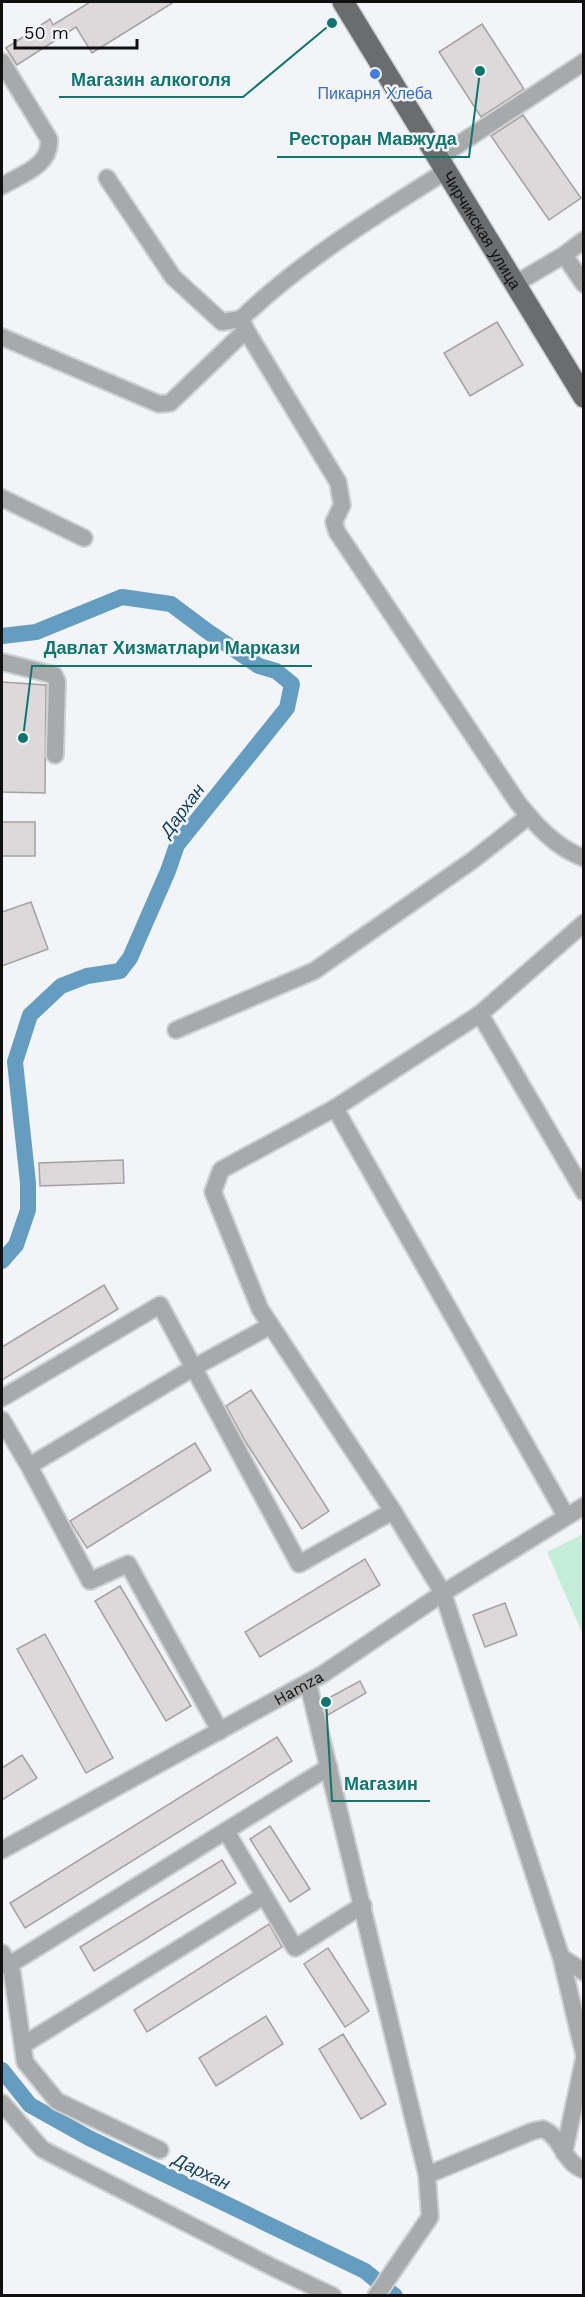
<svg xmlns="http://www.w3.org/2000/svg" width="585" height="2297" viewBox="0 0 585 2297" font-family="'Work Sans',sans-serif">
<rect width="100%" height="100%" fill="#f3f4f7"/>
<path fill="#c4edd9" d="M583 1534 584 1634 583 1635 547 1552Z"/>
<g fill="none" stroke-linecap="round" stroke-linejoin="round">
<path stroke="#659dc1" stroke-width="16" d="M2 636 36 632 122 597 171 604 207 631 259 666 276 671 292 684 287 708 177 845 168 871 130 958 120 971 87 976 61 986 30 1015 15 1062 28 1183V1210L16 1245 2 1261
M2 2070 30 2105 89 2138 365 2271 395 2296"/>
</g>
<path fill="#ddd9da" stroke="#a4a1a2" stroke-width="1.5" d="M90 2H174L92 53 76 27 17 65 6 48 50 19 53 25Z
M482 24 524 89 481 117 439 52Z
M523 115 581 198 549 220 491 136Z
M497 322 523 365 470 396 444 353Z
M2 682 46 685 45 793 2 792Z
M2 822H35V856H2Z
M31 902 48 949 2 966V912Z
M123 1160 124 1183 40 1186 39 1163Z
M104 1285 118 1309 2 1380V1347Z
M251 1390 329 1511 302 1529 247 1444 226 1406Z
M195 1443 211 1470 87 1548 70 1521Z
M365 1559 380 1585 260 1657 245 1632Z
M120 1586 191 1706 166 1721 95 1601Z
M505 1603 517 1635 485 1647 473 1615Z
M45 1634 113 1758 86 1773 17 1649Z
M360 1681 366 1693 328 1715 323 1701Z
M277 1737 292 1761 25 1928 10 1903Z
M22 1755 37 1778 2 1800V1768Z
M270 1826 310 1889 290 1902 250 1839Z
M222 1860 236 1883 94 1971 80 1947Z
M269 1924 282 1947 147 2032 134 2010Z
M328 1948 369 2011 345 2027 304 1964Z
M266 2016 283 2044 216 2086 199 2058Z
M343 2034 386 2104 361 2119 319 2049Z"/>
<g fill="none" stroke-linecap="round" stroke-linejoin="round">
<g stroke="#cfd0d2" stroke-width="20">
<g id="minor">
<path d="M2 62 49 139C51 166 22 174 2 186"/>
<path d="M438 158 584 62"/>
<path d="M446 171C375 216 302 260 241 319L246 330 338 482 342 505 334 522 337 532 518 803C536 825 556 848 584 858"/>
<path d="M107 178 173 277 222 322 241 319"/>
<path d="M564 255 584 284"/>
<path d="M515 284 564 255 584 240"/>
<path d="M2 337 159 404 170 403 246 330"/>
<path d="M2 498 84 538"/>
<path d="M2 662 54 675 57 682 55 755"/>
<path d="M584 923 480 1014 335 1108 221 1170 213 1192 260 1309 393 1511 443 1593 561 1957 584 2054"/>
<path d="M480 1014 584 1192"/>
<path d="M176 1030 314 971 473 860 529 816"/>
<path d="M335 1108 566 1516"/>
<path d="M2 1398 160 1305 299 1564 393 1511"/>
<path d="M2 1420 29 1466 193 1368 270 1326"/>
<path d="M29 1466 90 1581 128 1564 220 1731"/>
<path d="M308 1683 427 2175 430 2217 376 2296"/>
<path d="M226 1831 295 1948 363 1905"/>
<path id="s1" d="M2 1850 323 1674 443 1593 584 1506"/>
<path d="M2 1953 12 1972 25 2062 57 2101 160 2150"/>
<path d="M561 1957 584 1972"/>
<path d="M14 1962 329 1767"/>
<path d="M23 2045 264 1896"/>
<path d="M2 2103 42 2149 272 2267 333 2296"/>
<path d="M564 2153 584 2059"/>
<path d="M427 2175 533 2131 543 2129C562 2137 563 2163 584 2170"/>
</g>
</g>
<g stroke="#cfd0d2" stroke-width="24">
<g id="major">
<path id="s2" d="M343 2 584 397"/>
</g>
</g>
<use href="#minor" stroke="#a8a9aa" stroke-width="16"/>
<use href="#major" stroke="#6a6c6e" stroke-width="21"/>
</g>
<circle fill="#3f7fe0" stroke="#f3f4f7" stroke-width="2" cx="375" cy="74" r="6"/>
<g text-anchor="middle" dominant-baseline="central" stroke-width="5" stroke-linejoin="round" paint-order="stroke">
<g font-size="16" fill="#366cbe" stroke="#f3f4f7">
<text x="375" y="93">Пикарня Хлеба</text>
</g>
<g font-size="16" fill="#101011" stroke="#f3f4f7">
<text stroke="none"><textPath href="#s2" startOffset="267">Чирчикская улица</textPath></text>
<text stroke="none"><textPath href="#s1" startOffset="338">Hamza</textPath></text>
</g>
<g font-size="18" font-style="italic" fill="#14425b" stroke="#f3f4f7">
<text transform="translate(182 810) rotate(-53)">Дархан</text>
<text transform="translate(202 2171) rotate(26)">Дархан</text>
</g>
</g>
<path fill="none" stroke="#0f766e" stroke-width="2" d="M332 23L243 97H59M480 71L469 157H277M23 738L32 666H312M326 1702L332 1801H430"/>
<g fill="#0f766e" stroke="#f3f4f7" stroke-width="2">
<circle cx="332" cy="23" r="6"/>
<circle cx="480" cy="71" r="6"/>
<circle cx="23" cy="738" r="6"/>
<circle cx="326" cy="1702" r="6"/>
</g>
<g font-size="18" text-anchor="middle" font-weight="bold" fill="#0f766e" stroke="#f3f4f7" stroke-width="5" stroke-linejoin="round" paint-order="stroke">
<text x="151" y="86">Магазин алкоголя</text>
<text x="373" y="145">Ресторан Мавжуда</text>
<text x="172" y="654">Давлат Хизматлари Маркази</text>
<text x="381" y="1790">Магазин</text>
</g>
<rect width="585" height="2297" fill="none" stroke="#101011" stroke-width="6"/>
<path d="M15 39v9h122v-9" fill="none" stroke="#101011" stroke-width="3"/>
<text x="24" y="39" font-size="18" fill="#101011" stroke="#f3f4f7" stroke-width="4.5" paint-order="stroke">50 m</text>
</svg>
